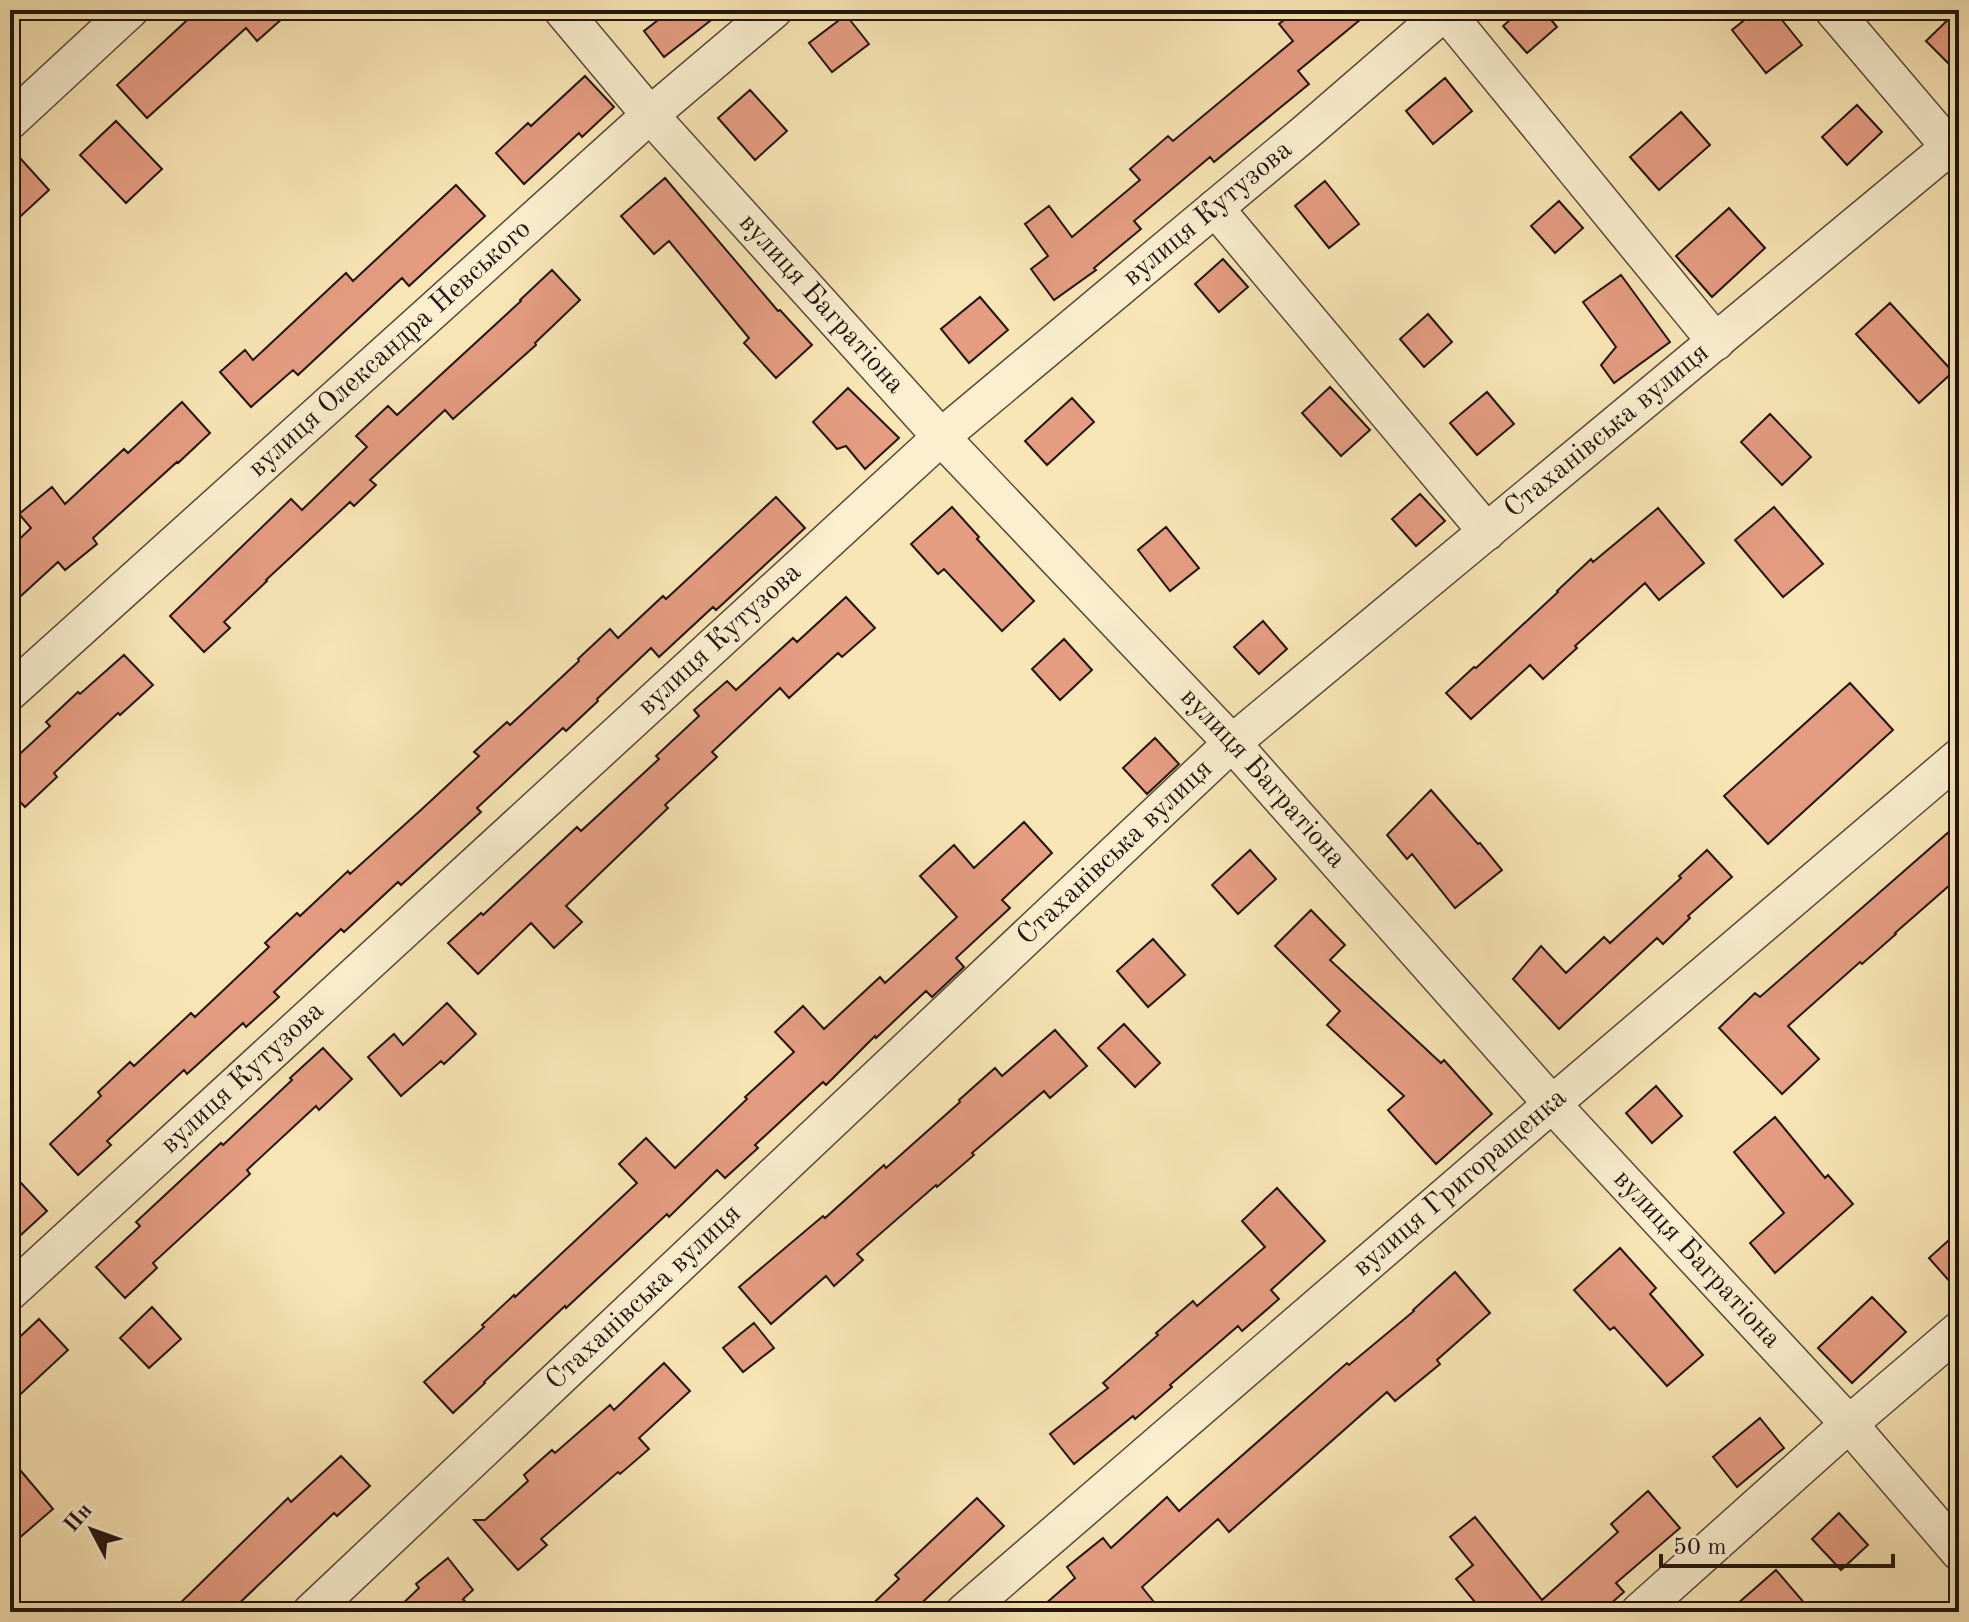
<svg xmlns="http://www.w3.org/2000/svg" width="1969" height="1622" viewBox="0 0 1969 1622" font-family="'Old Standard TT',serif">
<rect width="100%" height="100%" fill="#f9e6b6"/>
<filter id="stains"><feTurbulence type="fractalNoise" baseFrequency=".0025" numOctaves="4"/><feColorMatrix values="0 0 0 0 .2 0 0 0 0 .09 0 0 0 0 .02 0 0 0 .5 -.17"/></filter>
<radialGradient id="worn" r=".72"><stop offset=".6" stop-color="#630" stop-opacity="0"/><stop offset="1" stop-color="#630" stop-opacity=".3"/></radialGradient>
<path fill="#e59d82" stroke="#22140f" stroke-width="2" d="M198 10H292L257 41 246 28 147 118 117 85Z
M671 10H724L664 57 644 31Z
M1297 10H1372L1298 71 1309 84 1214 162 1210 157 1134 221 1141 229 1094 268 1096 270 1054 300 1031 269 1048 256 1025 224 1049 206 1072 237 1140 180 1130 169 1168 136 1173 141 1293 41 1279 24Z
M1521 10H1543L1557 27 1527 53 1503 26Z
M1757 10H1774L1802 45 1766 73 1732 30Z
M1958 10H1959V74L1926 41Z
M846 15 869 44 832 72 809 43Z
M585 76 614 107 582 137 579 133 524 184 496 153 528 123 531 126Z
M1445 78 1472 111 1433 144 1406 111Z
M750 90 787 131 755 160 718 118Z
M1857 105 1882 132 1847 165 1822 137Z
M1681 112 1710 145 1659 190 1630 157Z
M116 121 162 169 126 203 80 155Z
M10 147 49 190 10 226Z
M665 178 778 311 780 310 812 345 776 378 744 343 749 338 669 241 654 254 621 216Z
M1325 181 1359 224 1329 248 1295 206Z
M456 185 485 216 409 286 402 278 298 375 293 370 251 407 220 372 245 350 253 360 346 273 353 281Z
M1559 201 1583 228 1555 253 1531 226Z
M1729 208 1765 248 1712 297 1676 256Z
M1223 259 1248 287 1219 312 1195 284Z
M552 270 580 300 535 343 536 345 453 419 445 410 370 480 376 485 354 506 350 502 266 580 267 581 224 622 230 628 204 652 170 616 291 499 302 510 367 447 356 436 388 406 397 415 521 301 520 300Z
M1621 275 1670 342 1614 383 1601 365 1616 347 1583 302Z
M980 297 1008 330 969 363 941 329Z
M1890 303 1953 372 1919 403 1856 334Z
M1428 314 1452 342 1424 367 1400 339Z
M1330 387 1370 430 1341 456 1302 413Z
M848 388 899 438 865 469 846 446 837 449 813 422Z
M1487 392 1514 424 1477 455 1450 423Z
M1072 398 1094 422 1047 465 1025 441Z
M182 402 210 433 178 463 177 462 93 538 97 544 65 570 58 562 10 606V548L31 528 19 514 52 487 65 504 124 449 128 453Z
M1770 414 1811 457 1782 485 1741 442Z
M1420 494 1445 521 1416 546 1392 519Z
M776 497 805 528 716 610 713 607 659 657 651 648 597 699 598 701 566 731 563 728 477 808 481 812 401 885 398 882 344 932 341 929 274 992 279 997 246 1027 243 1023 187 1074 184 1070 107 1141 111 1145 78 1175 50 1144 101 1096 98 1092 130 1062 134 1066 191 1013 195 1017 269 947 265 943 297 913 300 916 348 871 350 874 422 809 479 756 474 752 507 722 510 725 579 661 578 659 610 629 618 638 663 596 666 599Z
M952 507 979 537 977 539 1034 601 1002 631 944 569 938 574 911 544Z
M1774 507 1823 564 1783 597 1735 540Z
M1658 508 1704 563 1659 600 1645 583 1575 646 1577 648 1543 679 1530 665 1471 719 1446 693 1474 667 1476 668 1558 592 1557 591 1591 559 1593 562Z
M1166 527 1199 568 1170 591 1138 550Z
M846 597 875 628 842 657 838 653 789 698 780 688 712 752 717 757 665 805 668 808 566 906 582 922 554 948 531 923 478 974 448 943 481 913 483 915 577 827 581 831 659 759 656 756 699 716 694 710 727 681 736 690 793 638 797 642Z
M1263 621 1287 649 1259 674 1234 647Z
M1064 639 1092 670 1060 700 1032 669Z
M124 655 153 685 120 715 118 713 54 773 57 777 25 807 10 791V763L50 726 46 722 78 692 80 694Z
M1850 683 1893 730 1768 844 1724 796Z
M1155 738 1179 764 1147 794 1123 768Z
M1431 790 1478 844 1480 843 1502 870 1455 908 1412 854 1407 859 1387 835Z
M1024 822 1052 853 1002 900 1010 908 956 958 964 967 932 997 926 991 876 1038 875 1036 826 1085 823 1082 755 1145 758 1148 725 1178 717 1170 669 1217 667 1214 566 1308 565 1306 484 1382 485 1383 453 1413 424 1382 484 1327 482 1325 514 1295 515 1297 637 1183 619 1164 646 1138 675 1168 747 1099 745 1097 794 1052 775 1032 803 1006 824 1029 880 977 885 983 957 917 920 876 954 845 974 868Z
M1959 823V877L1895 933 1896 934 1862 964 1860 962 1788 1026 1819 1059 1782 1094 1719 1028 1755 993 1760 997Z
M1250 850 1276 879 1238 914 1212 885Z
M1707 850 1732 877 1688 916 1690 918 1663 944 1657 938 1559 1029 1513 979 1541 946 1566 973 1604 937 1610 943 1681 878 1679 876Z
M1311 910 1345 945 1330 960 1441 1063 1444 1060 1492 1114 1436 1164 1388 1110 1404 1096 1327 1025 1340 1011 1275 946Z
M1153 939 1185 975 1148 1007 1117 971Z
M447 1003 476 1034 444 1064 441 1061 401 1096 368 1057 394 1034 403 1045Z
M1124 1024 1160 1063 1135 1087 1098 1048Z
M1055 1030 1087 1066 1050 1098 1044 1091 972 1153 974 1155 937 1187 936 1185 857 1254 863 1260 834 1286 826 1276 771 1324 739 1287 823 1216 825 1218 884 1165 886 1168 960 1102 959 1100 995 1068 1002 1076Z
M323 1048 352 1079 319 1110 316 1106 247 1170 250 1174 153 1263 157 1268 125 1298 96 1267 140 1226 136 1222 221 1143 223 1145 292 1080 290 1078Z
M1656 1086 1682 1116 1652 1143 1626 1113Z
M1775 1117 1825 1178 1828 1175 1853 1204 1775 1273 1750 1243 1784 1213 1734 1152Z
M10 1171 47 1211 10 1245Z
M1277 1188 1325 1241 1271 1290 1279 1299 1242 1331 1238 1326 1170 1385 1172 1387 1135 1419 1133 1416 1074 1464 1050 1434 1108 1388 1103 1383 1158 1335 1156 1333 1193 1301 1197 1306 1265 1247 1242 1221Z
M1959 1231V1292L1929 1258Z
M1620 1248 1656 1288 1650 1294 1703 1355 1667 1386 1614 1327 1610 1330 1574 1290Z
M1455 1272 1490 1313 1437 1360 1440 1364 1395 1401 1387 1392 1229 1532 1218 1519 1142 1587 1162 1612H1036L1075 1578 1067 1567 1103 1538 1111 1548 1167 1497 1179 1511 1347 1363 1349 1365 1414 1311 1413 1310Z
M1872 1297 1906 1332 1852 1383 1818 1348Z
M152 1307 181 1339 149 1368 120 1338Z
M39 1319 68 1350 10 1404V1346Z
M754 1323 774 1348 743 1372 723 1348Z
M664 1363 690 1391 639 1438 649 1449 620 1474 618 1472 541 1539 547 1545 518 1570 474 1520H485L528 1481 524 1475 552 1450 555 1453 610 1405 614 1410Z
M1760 1418 1784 1448 1737 1487 1713 1457Z
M341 1456 370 1486 337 1516 334 1513 230 1612H171L288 1498 291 1502Z
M10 1458 53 1509 10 1546Z
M1648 1491 1680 1528 1616 1583 1624 1592 1601 1612H1483L1456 1579 1473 1565 1450 1537 1475 1517 1542 1600 1618 1532 1611 1524Z
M977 1498 1004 1526 912 1612H864L899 1579 895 1575Z
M1839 1513 1868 1545 1841 1570 1812 1539Z
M448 1558 473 1590 463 1599 474 1612H394L419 1588 416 1584Z
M1776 1570 1812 1612H1728Z"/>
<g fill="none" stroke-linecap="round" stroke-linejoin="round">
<g stroke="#584839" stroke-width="39">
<g id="minor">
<path id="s1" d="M562 10 650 115 941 437 1232 743 1552 1104 1849 1424 1959 1552"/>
<path d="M1833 10 1959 158"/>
<path d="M1445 11 1716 342"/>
<path d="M10 121 130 10"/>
<path d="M1215 208 1487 532"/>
<path id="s2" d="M10 692 650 115 774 10"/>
<path id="s3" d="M10 1292 941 437 1305 133 1447 10"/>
<path id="s4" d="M311 1612 1232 743 1959 139"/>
<path id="s5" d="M964 1612 1552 1104 1959 757"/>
<path d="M1639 1612 1849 1424 1959 1330"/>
</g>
</g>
<use href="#minor" stroke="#fbefd0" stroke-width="36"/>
</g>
<g text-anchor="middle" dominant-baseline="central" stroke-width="6" stroke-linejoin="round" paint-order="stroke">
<g font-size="28" fill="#22140f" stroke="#fbefd0">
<text stroke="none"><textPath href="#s3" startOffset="1612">вулиця Кутузова</textPath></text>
<text stroke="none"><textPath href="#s1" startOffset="392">вулиця Багратіона</textPath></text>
<text stroke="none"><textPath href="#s2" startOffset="512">вулиця Олександра Невського</textPath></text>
<text stroke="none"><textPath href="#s4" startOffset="1754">Стаханівська вулиця</textPath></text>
<text stroke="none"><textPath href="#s3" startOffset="964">вулиця Кутузова</textPath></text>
<text stroke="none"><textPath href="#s1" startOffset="1040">вулиця Багратіона</textPath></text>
<text stroke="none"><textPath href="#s4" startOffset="1106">Стаханівська вулиця</textPath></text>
<text stroke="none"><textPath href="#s3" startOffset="316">вулиця Кутузова</textPath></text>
<text stroke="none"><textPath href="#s5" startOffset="656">вулиця Григоращенка</textPath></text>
<text stroke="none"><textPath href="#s1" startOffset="1688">вулиця Багратіона</textPath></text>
<text stroke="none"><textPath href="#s4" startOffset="458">Стаханівська вулиця</textPath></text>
</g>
</g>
<rect width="1969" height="1622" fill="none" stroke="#f9e6b6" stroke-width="40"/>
<rect x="12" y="12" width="1945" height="1598" fill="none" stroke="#22140f" stroke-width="4"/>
<rect x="20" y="20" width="1929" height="1582" fill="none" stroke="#22140f" stroke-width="2"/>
<g transform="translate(92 1530) rotate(311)" stroke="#fbefd0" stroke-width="6" paint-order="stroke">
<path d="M0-6L14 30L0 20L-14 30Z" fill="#22140f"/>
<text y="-12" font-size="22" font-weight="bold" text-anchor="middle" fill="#22140f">Пн</text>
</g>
<path d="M1661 1554v12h232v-12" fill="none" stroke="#22140f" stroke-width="4"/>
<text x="1673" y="1554" font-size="24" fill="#22140f" stroke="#fbefd0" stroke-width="6" paint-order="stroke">50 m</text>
<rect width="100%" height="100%" filter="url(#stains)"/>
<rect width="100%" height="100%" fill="url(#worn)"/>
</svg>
